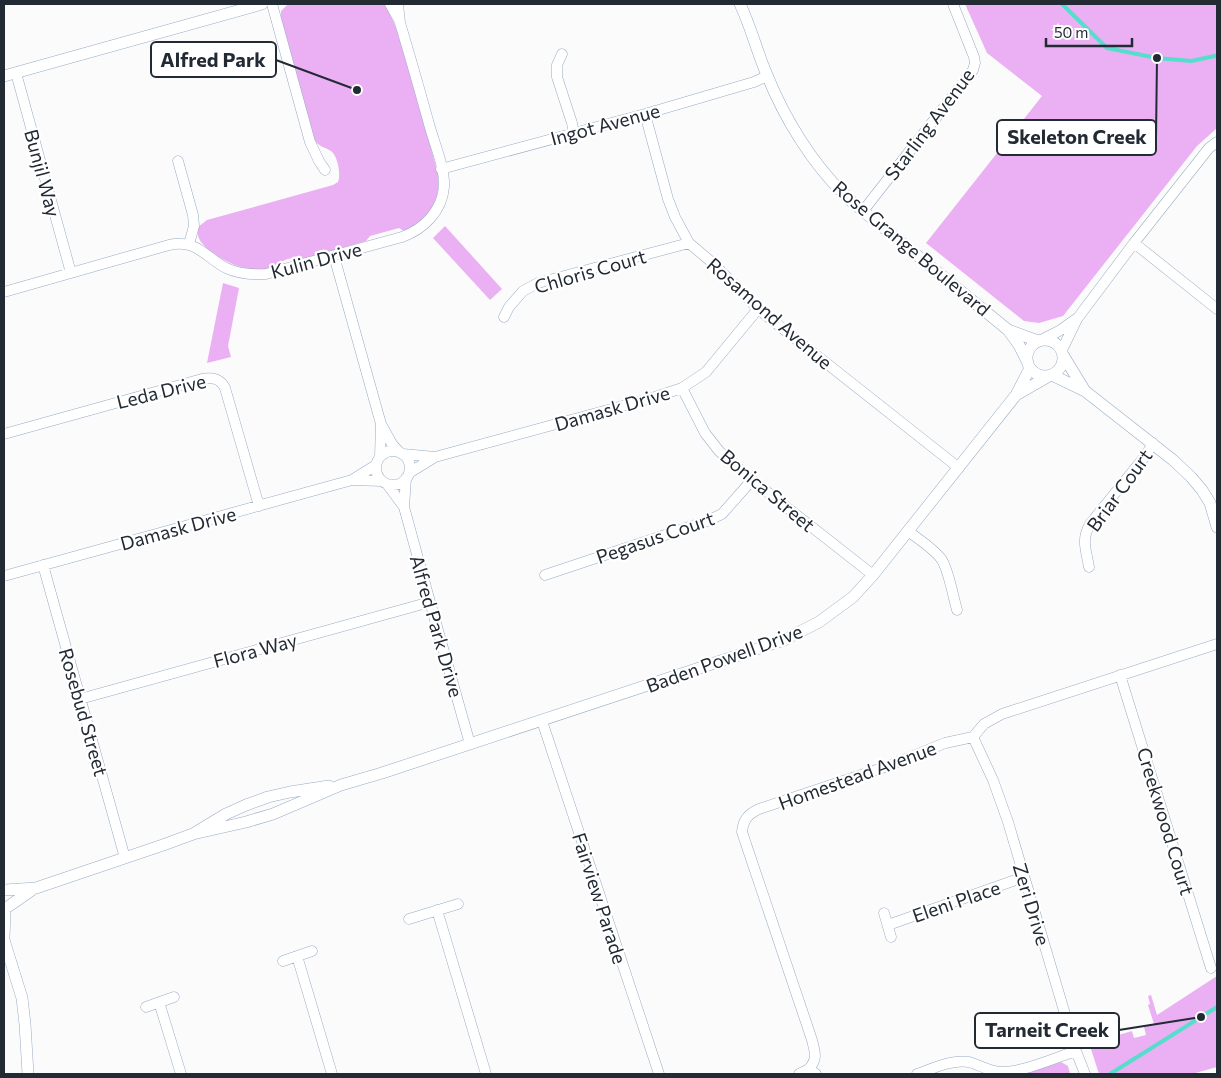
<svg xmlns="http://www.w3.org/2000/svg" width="1221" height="1078" viewBox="0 0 1221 1078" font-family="Commissioner,sans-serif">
<rect width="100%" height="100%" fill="#fbfbfb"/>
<path fill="#eab0f3" d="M288 4H386L401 40 438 174C441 202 429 219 404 231L399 228 370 236 366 241 303 259 298 256C294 258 288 258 283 261 281 262 280 264 278 266 275 268 267 269 263 269 242 271 225 262 209 250 201 243 196 238 198 227L207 220 333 185 338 182C341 175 338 156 331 151 325 147 319 147 314 140L281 18V11Z
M965 4H1217V128L1197 146 1063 316 1039 323 1024 321 926 243 1042 96 987 53Z
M445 226 502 289 490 300 433 238Z
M223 283 239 288 228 346 231 357 207 363Z
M1217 976V1067L1192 1074H1099L1091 1049 1095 1042 1132 1031 1134 1038 1146 1035 1144 1027 1154 1024 1148 1005 1150 1004 1148 996 1151 995 1157 1015Z
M1061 1062 1068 1066 1070 1074H1021Z"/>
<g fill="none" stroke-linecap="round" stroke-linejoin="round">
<path stroke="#56ddcc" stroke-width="4" d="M1062 4 1107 48 1157 58 1191 61 1215 56 1217 55
M1110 1074 1217 1007"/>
<g stroke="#97acc5" stroke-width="11">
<path id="minor" d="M272 4 310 142 319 161 325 170
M390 4 399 20
M562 54 557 65V77L572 123 574 133
M16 73 71 273
M645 114 668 199 675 217 689 243 715 265 758 309 959 468
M178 161 193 215 194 226 189 244
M441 169 645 114 754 82 767 76
M863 211 973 70 975 63 974 57 953 4
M1134 243 1217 309
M334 256 381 424 392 444 400 453
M4 292 169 245C197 239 205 257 226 268 239 274 252 275 266 274L402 237C424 229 442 211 444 187 445 170 436 147 431 131 421 95 411 59 400 23L398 4
M504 317 509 307 523 291 538 283 689 243
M1041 340 1059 331 1076 319
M1062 350 1077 319 1134 243 1209 148 1217 142
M682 388 705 433 719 451 752 480 873 575
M4 434 202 379C212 377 220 378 225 388L259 506
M376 468a17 17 0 1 1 34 0a17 17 0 1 1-34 0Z
M403 454 435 457 652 398 682 388 706 372 758 309
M380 457 381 425
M409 473 435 457
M406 478 404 507 430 602 470 744
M352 480 382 481
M387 484 404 507
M909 532C919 539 935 550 942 560 949 572 953 596 957 610
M43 565 125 858
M1089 567C1086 549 1081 540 1090 524L1146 455 1153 443
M545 575 707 521 722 514 752 480
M4 576 352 480 376 465
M1120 675 1211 968
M80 699 430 602
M542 721 659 1074
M973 737 993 780 1008 822 1076 1051 1085 1074
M437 910 486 1074
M884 913 891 937
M409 919 458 904
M888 925 1024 877
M297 956 332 1074
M283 961 312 951
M159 1002 181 1074
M146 1007 174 997
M809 1069C818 1058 815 1053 812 1040L742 832C743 820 748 814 759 809L888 766 945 743 973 737 984 724 1002 714 1217 644
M799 1074 809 1069 816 1074
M917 1074C932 1069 952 1059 969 1062 980 1065 990 1072 1002 1072 1023 1072 1055 1058 1076 1051"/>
</g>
<g stroke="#97acc5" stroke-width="12">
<path id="tertiary" d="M740 4C751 27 757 52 767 75 784 117 811 162 843 193 849 200 856 205 863 211L1008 330 1019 345 1028 363
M4 76 262 4
M1008 330 1038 341
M1027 358a18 18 0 1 1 36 0a18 18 0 1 1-36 0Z
M1063 355 1085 391
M1052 375 1085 391 1173 460 1191 477 1202 490 1210 503 1217 527
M1016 395 1049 376
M193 834 246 822 273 814 341 785 382 773 784 640 819 622 853 597 873 575 1016 395 1030 368
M5 890 36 888 163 845 193 834 226 814 246 805 268 797 290 792 329 786
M9 906 32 890
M4 937 5 914
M4 940 22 998 25 1024 28 1074"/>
</g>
<use href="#minor" stroke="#fff" stroke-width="10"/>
<use href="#tertiary" stroke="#fff" stroke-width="11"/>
</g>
<g text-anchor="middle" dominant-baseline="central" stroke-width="4.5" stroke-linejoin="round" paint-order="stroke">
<g font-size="19" fill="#222a34" stroke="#fff">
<text transform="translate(605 124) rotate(-15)">Ingot Avenue</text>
<text transform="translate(929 124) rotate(-53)">Starling Avenue</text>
<text transform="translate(43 173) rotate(75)">Bunjil Way</text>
<text transform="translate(912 248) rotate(40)">Rose Grange Boulevard</text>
<text transform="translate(316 260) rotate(-15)">Kulin Drive</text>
<text transform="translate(590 271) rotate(-16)">Chloris Court</text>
<text transform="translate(770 313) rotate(41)">Rosamond Avenue</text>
<text transform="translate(161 391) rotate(-14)">Leda Drive</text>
<text transform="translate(612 408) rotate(-16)">Damask Drive</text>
<text transform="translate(768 490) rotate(40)">Bonica Street</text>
<text transform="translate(1119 490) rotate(-54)">Briar Court</text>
<text transform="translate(178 528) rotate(-15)">Damask Drive</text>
<text transform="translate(655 537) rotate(-19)">Pegasus Court</text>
<text transform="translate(437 626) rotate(74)">Alfred Park Drive</text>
<text transform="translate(255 650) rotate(-15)">Flora Way</text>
<text transform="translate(724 658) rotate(-20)">Baden Powell Drive</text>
<text transform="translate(84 712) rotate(74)">Rosebud Street</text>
<text transform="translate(857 775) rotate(-20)">Homestead Avenue</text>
<text transform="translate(1166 821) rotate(73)">Creekwood Court</text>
<text transform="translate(600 898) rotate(72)">Fairview Parade</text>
<text transform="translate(956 901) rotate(-19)">Eleni Place</text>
<text transform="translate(1032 904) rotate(73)">Zeri Drive</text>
</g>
</g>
<path fill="none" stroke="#222a34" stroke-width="2" d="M357 90L276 60M1157 58L1156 137M1201 1017L1119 1030"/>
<g fill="#222a34" stroke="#fff" stroke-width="2">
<circle cx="357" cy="90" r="5"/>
<circle cx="1157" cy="58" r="5"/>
<circle cx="1201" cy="1017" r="5"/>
</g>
<g fill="#fff" stroke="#222a34" stroke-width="2">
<rect x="151" y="42" width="125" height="35" rx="5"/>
<rect x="997" y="120" width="159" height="35" rx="5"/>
<rect x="975" y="1013" width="144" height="35" rx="5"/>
</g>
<g font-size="20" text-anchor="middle" font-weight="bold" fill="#222a34">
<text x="213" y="67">Alfred Park</text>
<text x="1077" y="144">Skeleton Creek</text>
<text x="1047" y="1037">Tarneit Creek</text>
</g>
<rect width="1221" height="1078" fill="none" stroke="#222a34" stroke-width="10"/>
<path d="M1046 38v8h86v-8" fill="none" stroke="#222a34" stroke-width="2.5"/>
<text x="1054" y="38" font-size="15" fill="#222a34" stroke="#ffffff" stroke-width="4" paint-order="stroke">50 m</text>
</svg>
